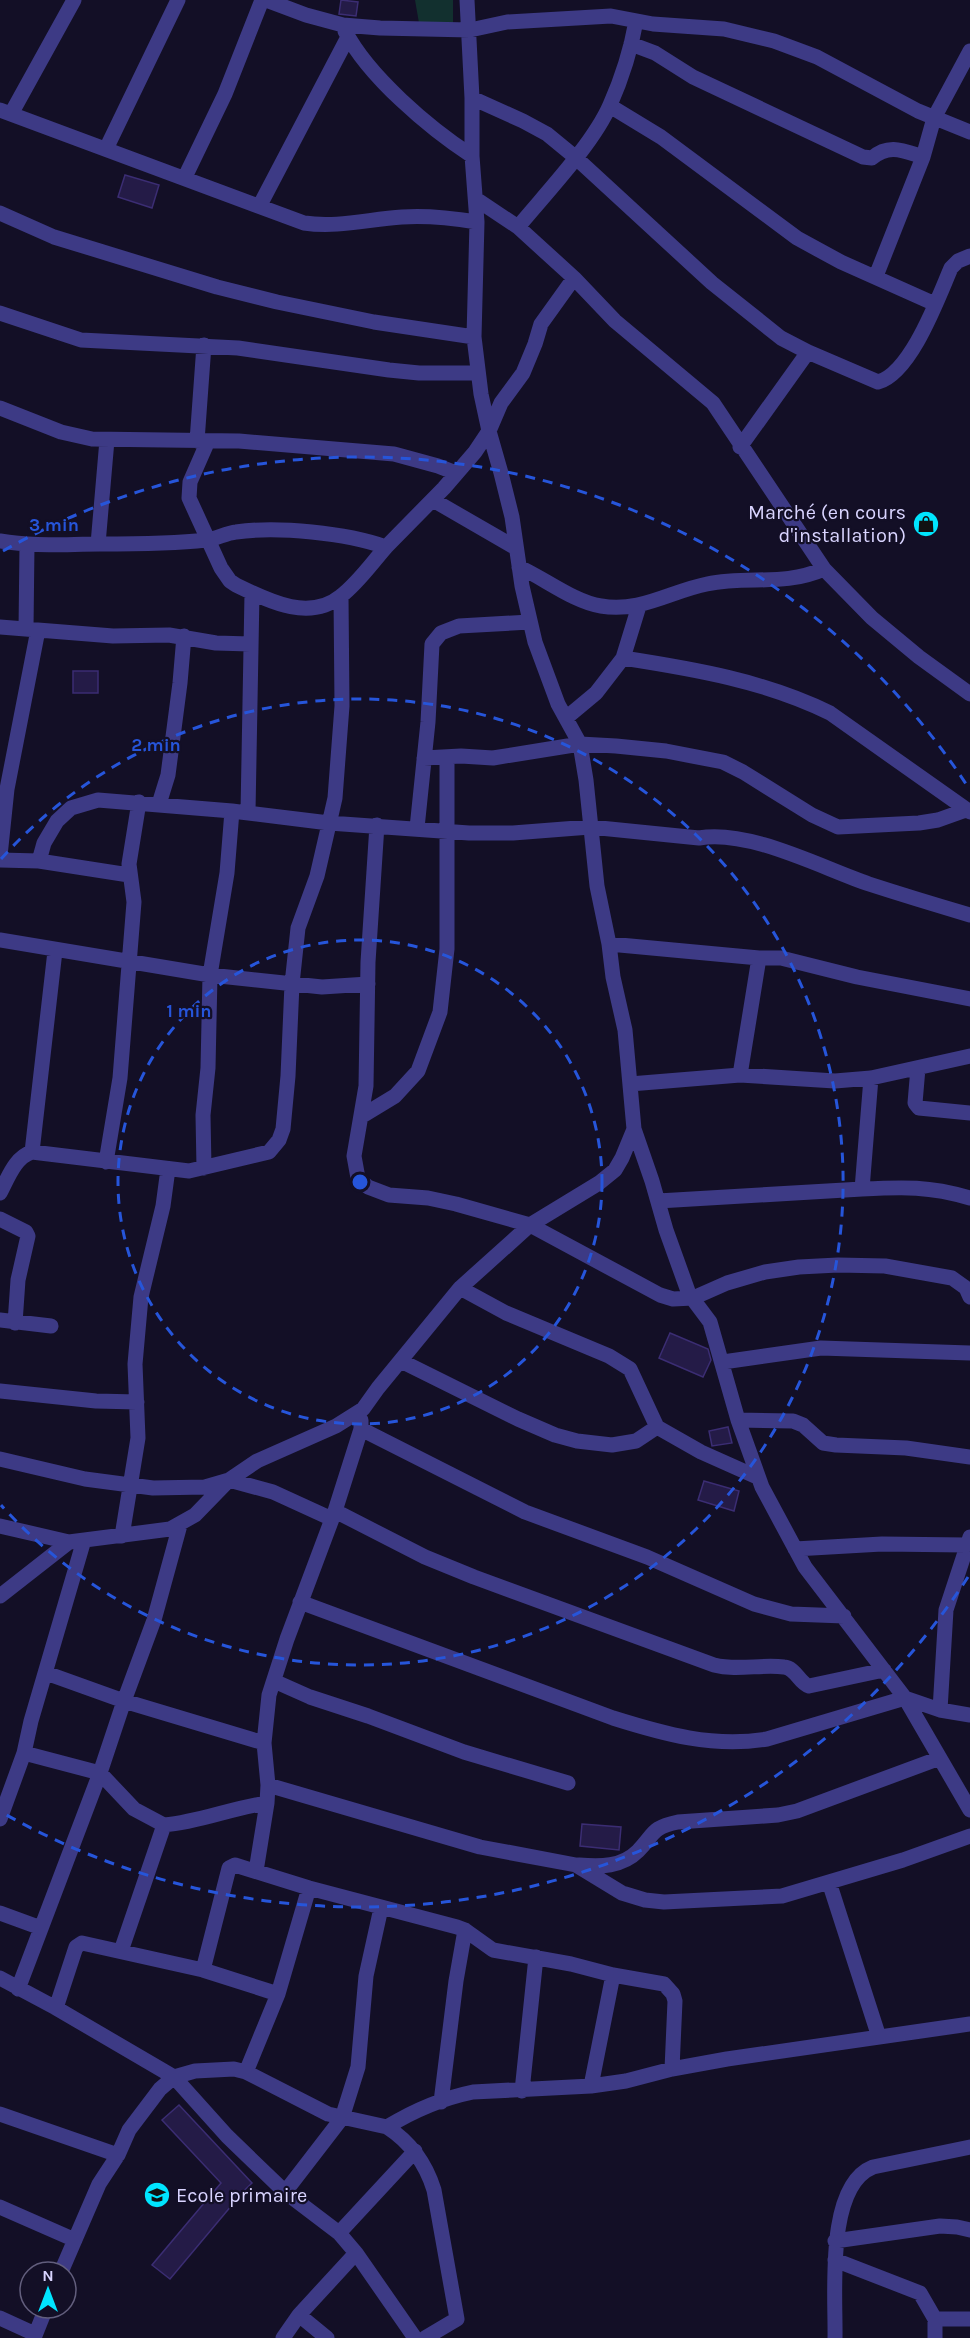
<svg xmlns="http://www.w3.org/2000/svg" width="970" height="2338" viewBox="0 0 970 2338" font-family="Karla,sans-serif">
<rect width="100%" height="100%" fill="#130f26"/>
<path fill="#12302f" d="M415 0H453V28L419 23Z"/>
<path fill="#241b47" stroke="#3b2d73" stroke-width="1.5" d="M341 0 358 2 356 16 339 14Z
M125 175 159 185 152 208 118 197Z
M73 671H98V693H73Z
M670 1333 708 1349 711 1360 703 1377 659 1358Z
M728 1427 732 1443 712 1446 709 1431Z
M704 1481 739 1491 734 1511 698 1500Z
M582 1824 621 1827 619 1850 580 1846Z
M179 2105 252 2183 230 2204 232 2205 170 2279 152 2265 221 2183 162 2120Z"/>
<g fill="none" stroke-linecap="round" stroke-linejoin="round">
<path stroke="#3d3a85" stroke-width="15" d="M266 0 306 15 343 25 380 28 470 30 507 22 611 16 653 24 724 29 774 41 817 57 918 111 970 132
M467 0 472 98V156L477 222 474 337 481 394 489 431 501 473 512 517 522 586 535 642 558 704 580 744 586 780 597 886 609 944 613 977 625 1030 634 1129 652 1181 666 1230 689 1294 710 1322 738 1420 762 1487 805 1567 905 1698 970 1810
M345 31C368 76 429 128 472 156
M631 44 655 53 693 77 863 157 872 158C889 143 904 151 923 157
M472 98 523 121 547 134 575 157 712 283 781 338 808 352 878 382C911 373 938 298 951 268L958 261 970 256
M610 106 661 137 797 238 841 262 935 304
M0 110 304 223C338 228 369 219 402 217 428 215 452 218 477 222
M11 114 74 0
M106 149 178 0
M185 177 225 94 262 0
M476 199 518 227 574 278 615 321 713 403 824 569 872 618 919 657 970 694
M260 205 348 37
M0 213 54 237 217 287 277 302 374 322 474 337
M518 227C546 193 593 144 610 105 622 78 631 49 636 21
M876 276 923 157 934 118 970 51
M0 313 81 340 238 348 389 370 419 373H478
M0 408 61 432 92 439 239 441 394 454 438 466 456 473
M197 441 204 345
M208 441 190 482 189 498 221 568 230 581 236 585C269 601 309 622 341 596 358 583 372 563 386 547
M740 447 808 352
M433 500 516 548
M0 541C34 547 66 544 100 544 136 544 171 544 206 540 216 539 226 533 236 532 278 526 346 533 386 547L444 488 475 452 489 431 501 403 523 373 535 344 541 324 574 278
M98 544 107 440
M519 567C544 578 574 602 601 606 640 613 671 591 707 584 749 575 782 587 824 569
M0 627 113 636 169 635 216 643 250 644
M26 629 27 545
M623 658C694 669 765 681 830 713L970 812
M566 718 596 693 623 658 639 606
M424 758 461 756 493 758 580 744 616 746 666 751 723 762 743 772 812 815 838 827 919 823 938 820 966 810
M159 804 168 775 180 683 184 636
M248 812 252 593
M377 825 368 962 366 1086 354 1156 358 1178 368 1187 389 1195 428 1198 456 1204 530 1225 660 1295 673 1299 693 1298 727 1283 765 1272 799 1267 838 1265 885 1266 952 1278 966 1288 970 1297
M417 828 428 722 432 644 441 633 459 626 530 622
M0 856 7 789 38 630
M0 860 39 861 44 843 57 821 71 808 98 800 232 811 329 823 469 833H513L590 827 699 838C749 829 822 868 869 884 903 895 936 905 970 915
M39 861 129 875
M0 940 210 975 322 987 368 984
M609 944 759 958H781L857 977 970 999
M918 1068 915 1103 919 1108 970 1113
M740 1075 759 958
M630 1084 740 1075 835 1081 871 1078 970 1056
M362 1116 395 1096 418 1071 440 1012 447 949V757
M32 1152 55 951
M106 1162 120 1078 134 902 129 864 139 802
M204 1168 203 1115 208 1068 210 975 227 873 232 811
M862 1189C904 1187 929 1186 970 1198
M0 1193C8 1178 15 1157 32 1152L189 1171 269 1152 279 1140 283 1129 288 1076 292 984 298 928 317 876 335 798 342 706 341 596
M658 1201 862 1189 871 1078
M0 1219 26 1232 28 1236 18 1280 15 1323
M460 1288 506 1313 609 1356 630 1369 657 1427 701 1452 757 1477
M0 1320 51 1326
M401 1361 518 1419 555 1435 577 1441 612 1445 636 1441 657 1427
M723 1362 821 1348 970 1353
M0 1391 96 1401 137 1402
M738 1420 793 1421 803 1425 823 1443 836 1445 906 1448 970 1457
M361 1429 525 1512 647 1557 754 1604 791 1614 844 1616
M0 1459 85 1479 153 1488 205 1487 229 1480 273 1492 332 1519
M335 1511 425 1557 474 1577 714 1665C737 1671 761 1664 784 1667 796 1668 799 1683 809 1686L884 1670
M0 1526 69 1542
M122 1536 138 1438 135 1364 141 1297 163 1206 168 1169
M795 1549 882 1544 966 1545
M0 1596 69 1542 170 1529 195 1515 229 1480 257 1461 336 1426 363 1409 378 1388 460 1288 530 1225 599 1183 615 1170 622 1158 634 1129
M300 1602 613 1718C664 1734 713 1748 767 1739L905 1698 940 1710 970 1715
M46 1673 124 1701 264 1743
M274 1681 310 1697 368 1716 464 1752 568 1783
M940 1710 946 1610 970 1537
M24 1753 100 1773 134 1809 164 1825
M268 1785 480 1847 576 1865 622 1893 645 1900 664 1902 782 1896 903 1860 970 1836
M0 1819 24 1753 31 1721 84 1540
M579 1865C600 1867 622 1867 638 1851 655 1834 650 1828 678 1822L778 1815 797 1811 940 1758
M256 1871 267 1803 268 1785 264 1743 269 1695 287 1639 335 1511 361 1429V1420
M829 1882 879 2037
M0 1913 41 1928
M121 1951 164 1825C200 1822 231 1808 267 1803
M203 1970 229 1868 235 1865 309 1888 457 1927 465 1930 493 1950 571 1964 613 1975 664 1984 673 1994 675 2001 672 2069
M0 1978 56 2008 174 2077 227 2136 285 2192 339 2233 356 2253 415 2338
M18 1989 100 1773 124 1701 154 1620 180 1525
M56 2008 76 1947 82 1943 203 1970 278 1994
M246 2072 278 1994 309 1888
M591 2086 613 1975
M522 2091 536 1957
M441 2102 456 1981 465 1930
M0 2114 118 2155
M387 2127C410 2142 426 2164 434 2190L457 2319 425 2338
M285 2192 342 2118 358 2067 366 1976 381 1908
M0 2207 75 2240
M339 2233 415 2151
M835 2241 940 2226 957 2227 970 2230
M835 2260 920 2293 935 2319H970
M61 2272 99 2184 118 2155 129 2130 160 2089 174 2077 195 2071 234 2069 246 2072 328 2114 387 2127C413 2111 444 2098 473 2092L591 2086 626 2081 672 2069 727 2059 970 2024
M299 2315 327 2338
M0 2318 35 2334
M935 2319V2338
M34 2338 46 2308
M283 2338 299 2315 356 2253
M835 2338C836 2295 825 2186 873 2167L970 2147"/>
</g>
<g fill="none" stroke="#2655da" stroke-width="3" stroke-dasharray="10 8">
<circle cx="360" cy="1182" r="242"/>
<path d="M1 859A483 483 0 1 1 1 1505"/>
<path d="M968 1577A725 725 0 0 1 3 1813M3 551A725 725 0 0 1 968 787"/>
</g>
<defs>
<g id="shop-disc" transform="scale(1.35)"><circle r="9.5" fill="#00e5ff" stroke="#130f26"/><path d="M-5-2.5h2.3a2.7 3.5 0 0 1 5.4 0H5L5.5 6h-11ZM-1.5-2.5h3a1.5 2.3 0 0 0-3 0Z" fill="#111"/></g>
<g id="school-disc" transform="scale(1.35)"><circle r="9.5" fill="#00e5ff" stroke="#130f26"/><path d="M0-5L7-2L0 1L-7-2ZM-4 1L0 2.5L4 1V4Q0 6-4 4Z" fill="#111"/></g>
</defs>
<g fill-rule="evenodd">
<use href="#shop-disc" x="926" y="524"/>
<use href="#school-disc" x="157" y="2195"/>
</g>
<g text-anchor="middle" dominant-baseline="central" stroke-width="4.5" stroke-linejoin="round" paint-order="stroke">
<g font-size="20" fill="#d9d4ff" stroke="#130f26" text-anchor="end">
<text x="906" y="512">Marché (en cours<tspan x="906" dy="23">d'installation)</tspan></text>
<text x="176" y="2195" text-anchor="start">Ecole primaire</text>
</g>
</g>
<circle cx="360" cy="1182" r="9" fill="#2655da" stroke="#130f26" stroke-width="3"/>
<g font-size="18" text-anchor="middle" font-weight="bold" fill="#2655da" stroke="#130f26" stroke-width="4.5" stroke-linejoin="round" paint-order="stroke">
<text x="54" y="531">3 min</text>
<text x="156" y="751">2 min</text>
<text x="189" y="1017">1 min</text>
</g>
<g transform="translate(48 2290)"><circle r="28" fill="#130f26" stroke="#625e7d" stroke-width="1.5"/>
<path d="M0-4.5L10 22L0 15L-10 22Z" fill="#00e5ff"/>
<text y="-9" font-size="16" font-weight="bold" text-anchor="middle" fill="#d9d4ff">N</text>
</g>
</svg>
